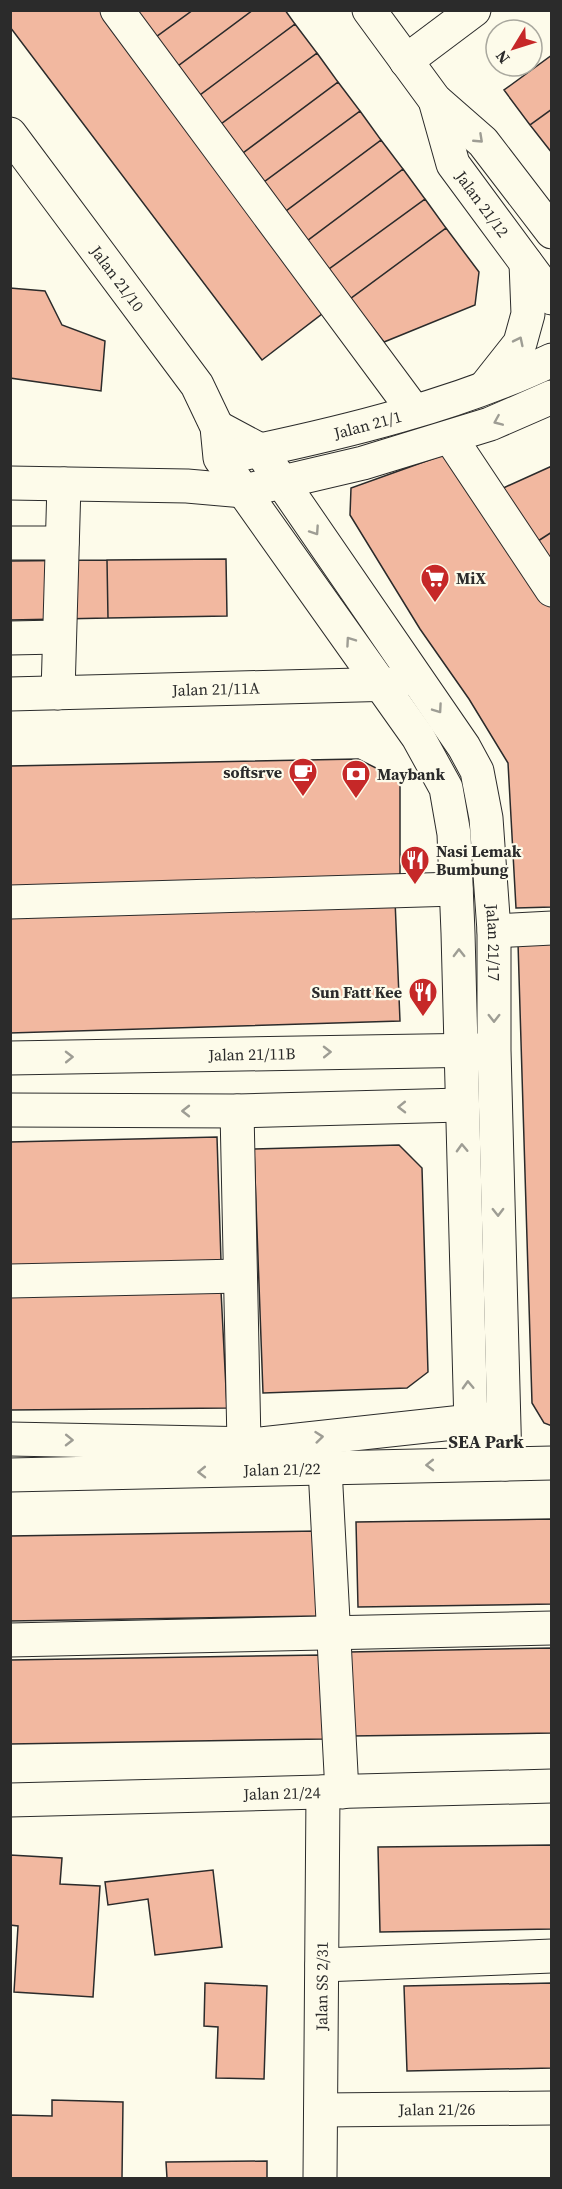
<svg xmlns="http://www.w3.org/2000/svg" width="562" height="2189" viewBox="0 0 562 2189" font-family="'Source Serif 4',serif">
<rect width="100%" height="100%" fill="#fdfbea"/>
<path fill="#f2b8a0" stroke="#2b2b2b" stroke-width="1.5" d="M10 10H107L331 307 262 360 10 27Z
M137 10H193L156 37Z
M193 10H253L178 66 156 37Z
M253 10H285L295 24 200 95 178 66Z
M295 24 317 53 221 124 200 95Z
M317 53 338 82 243 153 221 124Z
M552 55V109L530 125 504 90Z
M338 82 360 111 264 182 243 153Z
M552 109V153L530 125Z
M360 111 381 140 286 211 264 182Z
M381 140 403 169 307 241 286 211Z
M403 169 425 199 329 269 307 241Z
M425 199 446 228 350 299 329 269Z
M446 228 479 272 475 305 384 342 350 299Z
M10 288 45 291 62 325 105 341 101 391 10 378Z
M446 454 552 604V907L516 908 508 763 469 699 420 629 350 515 351 488Z
M552 466V532L538 541 501 489Z
M552 532V562L538 541Z
M226 559 227 616 108 618 107 560Z
M107 560 108 618 10 620V561Z
M358 759 400 780V876L10 893V766Z
M395 900 400 1021 10 1033V912Z
M552 942V1426L544 1423 532 1403 518 943Z
M217 1137 221 1261 10 1266V1142Z
M399 1145 422 1168 428 1372 407 1388 263 1393 254 1149Z
M221 1291 227 1408 10 1410V1295Z
M552 1519V1604L358 1607 356 1522Z
M319 1531 321 1616 10 1621V1536Z
M552 1648V1733L351 1736 349 1652Z
M322 1655 324 1739 10 1744V1660Z
M552 1845V1929L380 1932 378 1847Z
M10 1855 62 1858 60 1884 100 1886 93 1997 14 1992 18 1926 10 1925Z
M213 1870 222 1947 155 1955 148 1899 108 1905 105 1882Z
M205 1983 267 1986 264 2079 216 2078 218 2027 204 2026Z
M552 1983V2068L407 2071 404 1986Z
M52 2100 123 2102 122 2178H10V2115L52 2116Z
M267 2161V2178H167L166 2162Z"/>
<g fill="none" stroke-linecap="round" stroke-linejoin="round">
<g stroke="#2b2b2b" stroke-width="35">
<g id="minor">
<path d="M117 10 414 411"/>
<path d="M369 10 435 100 483 142 552 232"/>
<path d="M406 61 474 10"/>
<path id="s1" d="M435 100 453 164 552 298"/>
<path id="s2" d="M10 134 197 385 217 427 220 458 418 737 446 788 454 834 458 933 472 1464"/>
<path d="M486 386 520 343 528 314 526 263"/>
<path id="s3" d="M217 427 260 450 464 747 477 771 486 818 494 931V1050L505 1464"/>
<path d="M450 437 552 590"/>
<path id="s4" d="M241 454C342 433 458 405 552 360"/>
<path d="M10 483 187 486 244 491 363 463 490 424 552 397"/>
<path d="M10 543H62"/>
<path d="M10 638 59 637"/>
<path d="M58 693 64 484"/>
<path id="s5" d="M10 694 396 684"/>
<path d="M10 902 456 889"/>
<path d="M494 931 552 928"/>
<path id="s6" d="M10 1058 483 1050"/>
<path d="M10 1110 237 1111 461 1105"/>
<path d="M237 1111 244 1443"/>
<path d="M10 1281 240 1276"/>
<path d="M10 1439 261 1444 490 1419"/>
<path d="M325 1468 342 1792"/>
<path id="s7" d="M10 1475 552 1463"/>
<path d="M10 1640 552 1628"/>
<path id="s8" d="M10 1800 552 1786"/>
<path d="M322 1965 552 1956"/>
<path id="s9" d="M321 2110 552 2108"/>
<path id="s10" d="M320 2178 323 1792"/>
</g>
</g>
<use href="#minor" stroke="#fdfbea" stroke-width="33"/>
</g>
<defs><path id="oneway-chevron" d="M-2-3.5L2.5 0L-2 3.5" fill="none" stroke-width="1.6" stroke-linecap="round" stroke-linejoin="round" transform="scale(1.5)"/></defs>
<g stroke="#9e9d94">
<use href="#oneway-chevron" transform="translate(479 139) rotate(43)"/>
<use href="#oneway-chevron" transform="translate(519 341) rotate(-64)"/>
<use href="#oneway-chevron" transform="translate(498 421) rotate(157)"/>
<use href="#oneway-chevron" transform="translate(315 531) rotate(56)"/>
<use href="#oneway-chevron" transform="translate(350 641) rotate(-125)"/>
<use href="#oneway-chevron" transform="translate(438 709) rotate(55)"/>
<use href="#oneway-chevron" transform="translate(459 953) rotate(-91)"/>
<use href="#oneway-chevron" transform="translate(494 1018) rotate(90)"/>
<use href="#oneway-chevron" transform="translate(327 1052) rotate(-1)"/>
<use href="#oneway-chevron" transform="translate(69 1057) rotate(-1)"/>
<use href="#oneway-chevron" transform="translate(402 1107) rotate(179)"/>
<use href="#oneway-chevron" transform="translate(186 1111) rotate(-180)"/>
<use href="#oneway-chevron" transform="translate(462 1148) rotate(-92)"/>
<use href="#oneway-chevron" transform="translate(498 1212) rotate(89)"/>
<use href="#oneway-chevron" transform="translate(468 1385) rotate(-92)"/>
<use href="#oneway-chevron" transform="translate(319 1437) rotate(-6)"/>
<use href="#oneway-chevron" transform="translate(69 1440) rotate(1)"/>
<use href="#oneway-chevron" transform="translate(430 1465) rotate(179)"/>
<use href="#oneway-chevron" transform="translate(202 1472) rotate(179)"/>
</g>
<defs>
<g id="supermarket-pin" transform="scale(1.5)"><path d="M0 17L-7.5 6A9.5 9.5 0 1 1 7.5 6Z" fill="#c62828" stroke="#fdfbea"/><path d="M-6-5.5h2.5l.6 2H6L4.5 2H-2.5L-4.4-4H-6ZM-1.5 3.2a1.3 1.3 0 1 0 .1 0ZM3 3.2a1.3 1.3 0 1 0 .1 0Z" fill="#fff"/></g>
<g id="cafe-pin" transform="scale(1.5)"><path d="M0 17L-7.5 6A9.5 9.5 0 1 1 7.5 6Z" fill="#c62828" stroke="#fdfbea"/><path d="M-5.5-4.5H6V0H3Q3 3.5 0 3.5H-2.5Q-5.5 3.5-5.5 0ZM3-3.2v2h1.7v-2ZM-6 4.5H4V6H-6Z" fill="#fff"/></g>
<g id="bank-pin" transform="scale(1.5)"><path d="M0 17L-7.5 6A9.5 9.5 0 1 1 7.5 6Z" fill="#c62828" stroke="#fdfbea"/><path d="M-6-4H6V4H-6ZM0-2.3a2.3 2.3 0 1 0 0 4.6a2.3 2.3 0 1 0 0-4.6Z" fill="#fff"/></g>
<g id="restaurant-pin" transform="scale(1.5)"><path d="M0 17L-7.5 6A9.5 9.5 0 1 1 7.5 6Z" fill="#c62828" stroke="#fdfbea"/><path d="M-5-6h1v4h1v-4h1v4h1v-4h1v5L-1.5 .5V6h-2V.5L-5-1ZM5-6V6H3V1.5H1.5Q1.5-4 5-6Z" fill="#fff"/></g>
</defs>
<g fill-rule="evenodd">
<use href="#supermarket-pin" x="435" y="578"/>
<use href="#cafe-pin" x="303" y="772"/>
<use href="#bank-pin" x="356" y="774"/>
<use href="#restaurant-pin" x="415" y="860"/>
<use href="#restaurant-pin" x="423" y="992"/>
</g>
<g text-anchor="middle" dominant-baseline="central" stroke-width="4.5" stroke-linejoin="round" paint-order="stroke">
<g font-size="16" fill="#2b2b2b" stroke="#fdfbea">
<text stroke="none"><textPath href="#s1" startOffset="116">Jalan 21/12</textPath></text>
<text stroke="none"><textPath href="#s2" startOffset="180">Jalan 21/10</textPath></text>
<text stroke="none"><textPath href="#s4" startOffset="130">Jalan 21/1</textPath></text>
<text stroke="none"><textPath href="#s5" startOffset="206">Jalan 21/11A</textPath></text>
<text stroke="none"><textPath href="#s3" startOffset="609">Jalan 21/17</textPath></text>
<text stroke="none"><textPath href="#s6" startOffset="242">Jalan 21/11B</textPath></text>
<text stroke="none"><textPath href="#s7" startOffset="272">Jalan 21/22</textPath></text>
<text stroke="none"><textPath href="#s8" startOffset="272">Jalan 21/24</textPath></text>
<text stroke="none"><textPath href="#s10" startOffset="192">Jalan SS 2/31</textPath></text>
<text stroke="none"><textPath href="#s9" startOffset="116">Jalan 21/26</textPath></text>
</g>
<g font-size="16" font-weight="bold" fill="#2b2b2b" stroke="#fdfbea" text-anchor="start">
<text x="456" y="578">MiX</text>
<text x="282" y="772" text-anchor="end">softsrve</text>
<text x="377" y="774">Maybank</text>
<text x="436" y="851">Nasi Lemak<tspan x="436" dy="18">Bumbung</tspan></text>
<text x="402" y="992" text-anchor="end">Sun Fatt Kee</text>
</g>
<g font-size="18" font-weight="bold" fill="#2b2b2b" stroke="#fdfbea">
<text x="486" y="1441">SEA Park</text>
</g>
</g>
<rect width="562" height="2189" fill="none" stroke="#2b2b2b" stroke-width="24"/>
<g transform="translate(514 48) rotate(232)"><circle r="28" fill="#fdfbea" stroke="#a9a89e" stroke-width="1.5"/>
<path d="M0-4.5L10 22L0 15L-10 22Z" fill="#c62828"/>
<text y="-9" font-size="16" font-weight="bold" text-anchor="middle" fill="#2b2b2b">N</text>
</g>
</svg>
